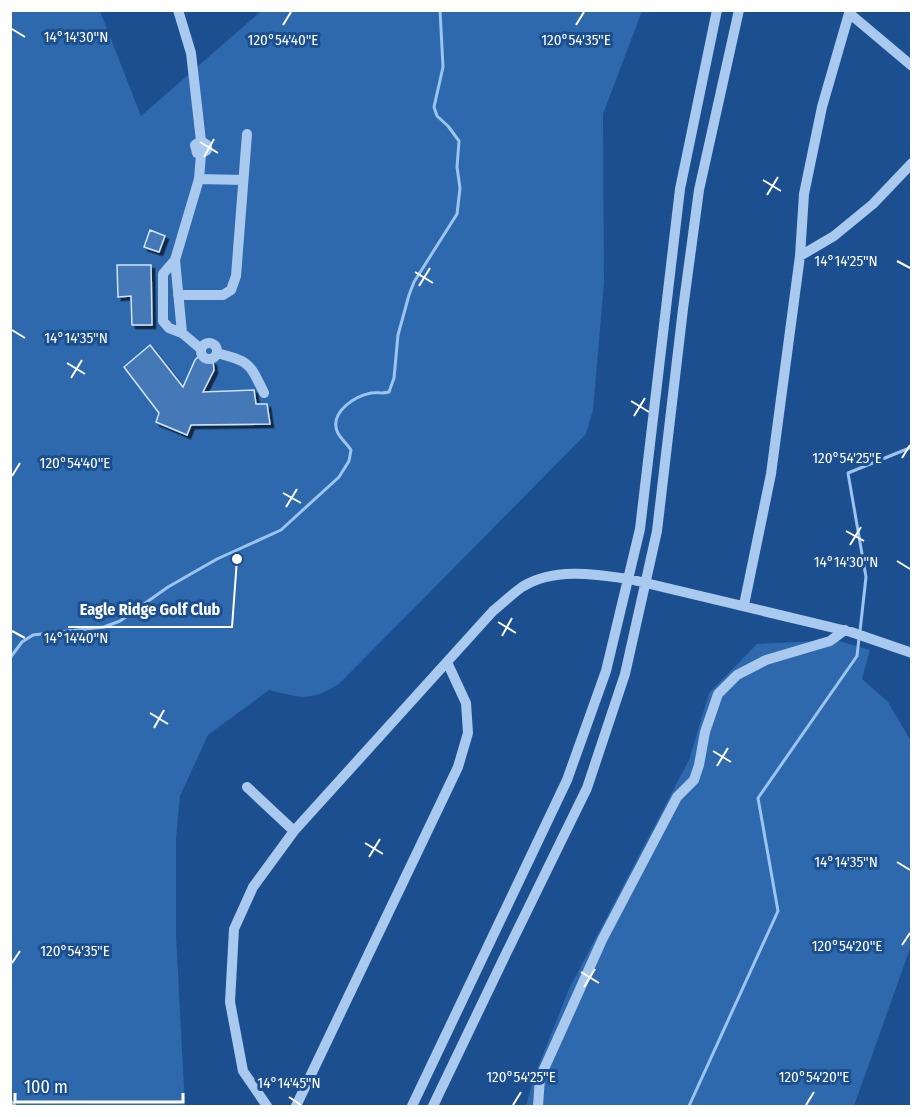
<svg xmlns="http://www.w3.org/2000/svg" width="922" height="1117" viewBox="0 0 922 1117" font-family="'Fira Sans Condensed',sans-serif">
<defs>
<filter id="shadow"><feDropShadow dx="3.5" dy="3.5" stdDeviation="0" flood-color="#0009"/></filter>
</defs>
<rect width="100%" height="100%" fill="#1b4f8f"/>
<path fill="#2e69ad" d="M10 11H100L141 116 261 11H642L603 114 604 283 593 410 586 434 339 684C309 702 302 698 269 690L208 735 180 796 176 838V936L185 1106H11Z
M836 640 870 650 862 679 888 702 911 741 912 943 854 1106H526L534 1077 569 989 689 760 709 693 757 644Z"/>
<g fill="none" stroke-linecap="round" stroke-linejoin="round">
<path stroke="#9cc4f0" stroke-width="3" d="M860 631 866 577 848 473 912 447
M10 658 22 642 33 635 104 627 120 621 168 587 217 559 281 530 339 477 349 461 351 450C347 444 339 437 337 431 330 412 355 396 371 393 378 392 382 394 389 392L394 378 398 335 409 295 414 282 457 214 460 188 457 167 459 141 448 126 437 116 434 107 443 67 440 10
M10 1056V1063
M10 1100 15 1106
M689 1106 778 911 758 798 857 656 859 638"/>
</g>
<path fill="#4478b7" stroke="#cfe3fa" stroke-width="1.5" filter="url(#shadow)" d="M150 230 165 236 159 252 144 247Z
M117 265H151L152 325H132L131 296 118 297Z
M150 345 183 387 195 360 199 356 213 362 214 370 203 392 254 390 256 404H267L270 424 191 425 187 435 156 422 159 413 124 367Z"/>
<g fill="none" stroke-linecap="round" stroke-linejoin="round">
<path stroke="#a9c9ee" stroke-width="10" d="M178 10 191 53 201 141 207 145V150L201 154 197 153 195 145 201 141
M849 13 912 66
M201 154 199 179 175 260 182 333 201 349
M199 179 243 180
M800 256 834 236 873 204 912 163
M175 260 163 274V321L169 328 182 333
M178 295H223L231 290 236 276 247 134
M201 351a8 8 0 1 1 16 0a8 8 0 1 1-16 0Z
M217 353C250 362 249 362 264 393
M744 605 771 474 800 256 804 194 822 107 850 10
M247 787 294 831
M267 1106 243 1071 230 1002 234 929 253 887 294 831 493 611C503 603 512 594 522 587 553 567 596 574 629 579L851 632 912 653
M296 1106 458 767 468 733 466 703 447 662
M412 1106 567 780 606 671 640 529 680 189 717 10
M433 1106 502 962 587 788 625 674 657 531 683 309 699 190 739 10
M538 1106 540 1078 602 940 677 797 694 780 699 765 705 732 718 694 737 675 766 660 830 641 845 630"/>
</g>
<path fill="none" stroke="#fff" stroke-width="2" d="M283 25 291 12M576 25 584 12M12 29 25 37M200 142 218 153M204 157 214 139M763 180 781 191M767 195 778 177M897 261 910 268M415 272 433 283M419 286 430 268M12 330 25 338M67 363 85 374M71 378 82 360M631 401 649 412M634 416 645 398M902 458 910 445M12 476 20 463M283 493 301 503M286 507 297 489M846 531 864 541M850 545 861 527M897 561 910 569M498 622 516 633M12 631 25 638M502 636 512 618M150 713 168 724M154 728 164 710M713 751 731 762M717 766 728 748M365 843 383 854M369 857 380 839M897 862 910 870M902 945 910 933M12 963 20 951M581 972 599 983M584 987 595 969M289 1097 301 1105M513 1105 521 1092M806 1105 814 1092"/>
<g font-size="15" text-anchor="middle" fill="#fff" stroke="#1b4f8f" stroke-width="6" stroke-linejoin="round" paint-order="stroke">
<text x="76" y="42">14°14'30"N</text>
<text x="283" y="45">120°54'40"E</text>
<text x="576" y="45">120°54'35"E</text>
<text x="846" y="266">14°14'25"N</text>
<text x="76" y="343">14°14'35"N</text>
<text x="847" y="463">120°54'25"E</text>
<text x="75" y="468">120°54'40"E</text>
<text x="846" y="567">14°14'30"N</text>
<text x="76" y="643">14°14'40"N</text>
<text x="846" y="867">14°14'35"N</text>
<text x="847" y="951">120°54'20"E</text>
<text x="75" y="956">120°54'35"E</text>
<text x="521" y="1082">120°54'25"E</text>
<text x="814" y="1082">120°54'20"E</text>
<text x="289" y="1088">14°14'45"N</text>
</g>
<path fill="none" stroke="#fff" stroke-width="2" d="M237 559L232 627H68"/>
<circle fill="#fff" stroke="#1b4f8f" stroke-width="2" cx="237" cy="559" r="6"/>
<g font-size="16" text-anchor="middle" font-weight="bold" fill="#fff" stroke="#1b4f8f" stroke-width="6" stroke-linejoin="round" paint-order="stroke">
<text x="150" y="615">Eagle Ridge Golf Club</text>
</g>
<rect width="922" height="1117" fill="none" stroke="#ffffff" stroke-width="24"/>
<path d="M15 1093v9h168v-9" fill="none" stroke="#ffffff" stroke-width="3"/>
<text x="24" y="1093" font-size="18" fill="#ffffff" stroke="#1b4f8f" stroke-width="4.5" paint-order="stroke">100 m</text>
</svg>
